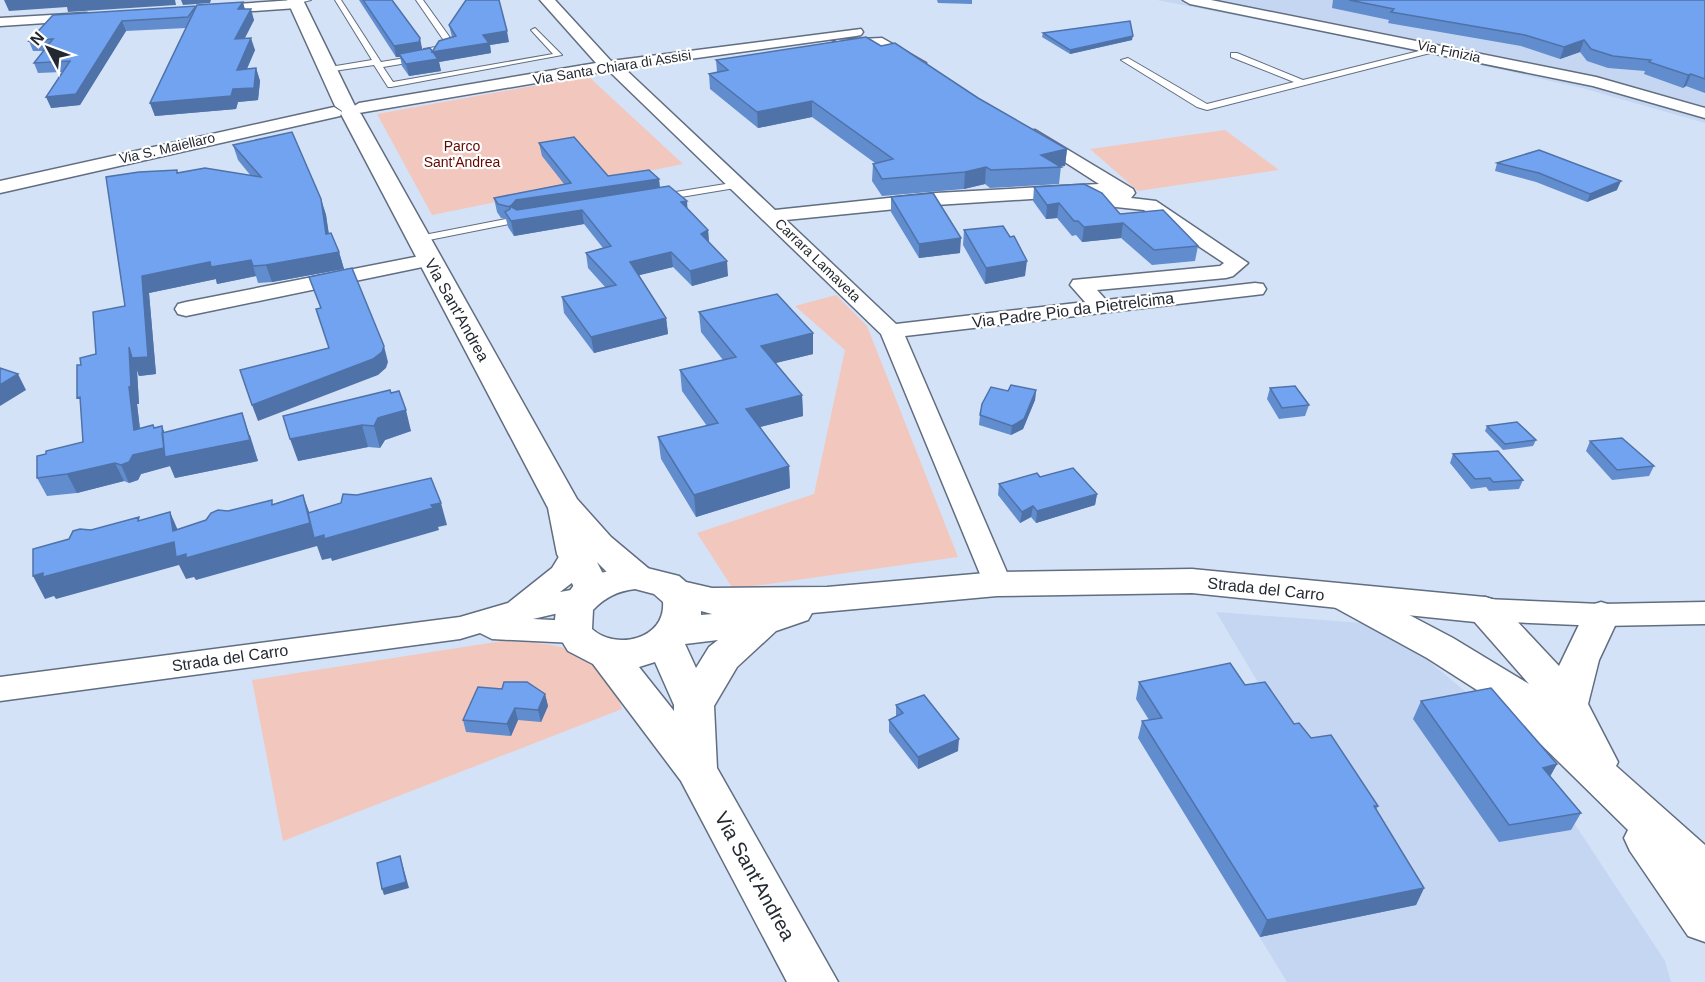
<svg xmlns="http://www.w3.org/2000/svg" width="1705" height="982" viewBox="0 0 1705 982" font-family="Arial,sans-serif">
<rect width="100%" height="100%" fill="#d4e2f7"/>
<path fill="#c4d6f1" d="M1157 0H1705V123L1582 88 1418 51Z
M1216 612 1362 623 1426 659 1483 706 1547 782 1665 961 1671 982H1287L1209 854 1241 847 1293 741Z"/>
<path fill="#f2c7be" d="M588 76 683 164 432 215 377 114Z
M1225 130 1279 170 1138 191 1090 149Z
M836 295 867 326 958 557 733 589 697 533 814 494 845 350 795 306Z
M502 641C560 644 604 645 622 709L283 841 252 680Z"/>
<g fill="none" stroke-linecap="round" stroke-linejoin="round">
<g stroke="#616d80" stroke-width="2">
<path id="lane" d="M295 0H311L295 4 292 2Z
M335 0H341L381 62 424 55V49L447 45 416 0H423L456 46 431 52V59L383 67 393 82 553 54 531 30 535 28 562 55 391 87H388L374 65 327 72 323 70 324 68 372 60Z
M1435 47H1438V51L1207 110 1197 107 1121 60 1128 58 1207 104 1294 82 1231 57V53H1237L1303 80Z
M738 182 743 185 741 187 663 200 658 197 663 194Z
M506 219 511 222 509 224 419 242 414 239 419 236Z"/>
</g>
<g stroke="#616d80" stroke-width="3">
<path id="street" d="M294 0 304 4 297 8 208 14 201 10 208 6Z
M540 0H555L611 61 861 29 863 32 861 35 856 36 624 68 775 210 936 193 1099 184 1029 139 1026 135 1029 131 1035 130 1133 189 1135 193 1131 198 1156 201 1248 263 1233 276 1226 278 1097 290 1106 300 1255 283 1263 284 1266 289 1263 294 1255 295 905 336 1012 584 1007 591 997 594 987 591 881 334 611 73 606 71 359 113 351 108 359 103 596 63ZM1093 195 1102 196 1094 201 1097 205 1144 210 1224 263 1220 266 1073 280 1070 285 1085 302 896 324 786 220 936 205Z
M1183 0H1211L1596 77 1705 108V118L1593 86 1190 4Z
M86 13 91 14V20L0 26V18Z
M882 38 926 63 918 68 913 66 879 47 837 50 829 45 837 40Z
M334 107 342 112 340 116 0 193V181Z
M430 254 437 256 440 260 437 264 186 316 178 314 175 309 178 304 186 302Z
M575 544 585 547 589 554 573 582 560 592 582 588 593 591 597 598 593 605 533 619 574 621 585 624 589 632 585 640 574 643 492 639 480 633 460 639 0 701V677L460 617 508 603 552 568 565 547Z
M1485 599 1601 604 1705 602V624L1601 626 1485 621 1474 618 1470 610 1474 602Z"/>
</g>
<g stroke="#616d80" stroke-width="3">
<path id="secondary" d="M287 0H303L355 106 353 108 361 114 577 499 611 537 648 568 653 577 648 586C624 592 613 578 597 562L611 590 606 599 593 603 580 599 557 554 548 508 341 114 342 111 335 106Z"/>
</g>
<g stroke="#616d80" stroke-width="3">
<path id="primary" d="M635 565 679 576 686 582 712 588 827 587 997 572 1192 569 1485 597 1498 601 1503 610 1498 619 1485 623 1192 593 997 596 812 613 808 620 776 631 737 667 714 706 717 768 838 982H787L681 781 593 664 568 651 554 628 556 610 574 585 592 575ZM635 589 654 594 663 602C666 639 616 651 592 629L593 610C605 597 618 591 635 589ZM701 611 712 614H713L701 615ZM718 640 709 647 696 668 685 644ZM655 662 674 705V711L639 667Z"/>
</g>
<g stroke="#616d80" stroke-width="3">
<path id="highway" d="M1347 585 1360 589 1453 638 1529 684 1472 619 1467 610 1472 601 1485 597 1498 601 1559 666 1588 606 1601 602 1614 606 1620 615 1599 660 1588 704 1618 762 1616 766 1705 845V942L1688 936 1630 851 1624 838 1628 830 1502 706 1427 658 1334 607 1329 598 1334 589Z"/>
</g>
<use href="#lane" fill="#fff" fill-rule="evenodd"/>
<use href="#street" fill="#fff" fill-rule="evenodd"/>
<use href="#secondary" fill="#fff" fill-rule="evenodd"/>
<use href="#primary" fill="#fff" fill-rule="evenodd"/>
<use href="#highway" fill="#fff" fill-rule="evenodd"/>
</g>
<path fill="#618cce" d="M359 0H392L422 48V50L432 52 452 37 449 25 509 42 490 45 491 53 439 62 441 71 409 76 402 66 400 57H396Z
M937 0H972V4L938 3Z
M1333 0H1705V93L1686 86 1683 88 1644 74 1645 71 1608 68 1587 61 1580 52 1560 59 1521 46 1388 23 1389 20 1332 8Z
M245 9 254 20 245 38 255 50 247 69 256 68 260 81 258 100 238 102 236 109 155 116 150 103 186 28 126 31 80 105 51 108 62 72 38 73 34 63 44 51H33L29 41 53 15Z
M1043 33 1132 40 1070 54 1042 37Z
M881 46 978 98 1067 149 1065 166H1061L1059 184 990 188 985 184 964 189 882 196 872 181 873 164 875 163 812 117 758 128 710 89 709 74 717 72 716 60Z
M539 143 608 176 659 179 660 188 687 201V208L708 230 709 242 728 276 692 286 673 267 639 275 666 318 668 334 594 353 564 313 562 297 606 288 588 268 586 253 603 248 584 224 514 236 508 227 506 219 501 218 497 212 494 198 564 184 542 156Z
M233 145 321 199 326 215 329 234 339 252 344 269 272 282 258 283 256 276 217 284 216 279 149 293 156 374 139 376 137 370 139 404H137L140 428H154L162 426 164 432 250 435 258 461 175 478 170 466 141 474 138 480 129 483 124 481 77 493 47 496 37 478 46 454 83 442 81 365 96 354 125 306 177 173 251 176 238 160Z
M1497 163 1617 190 1587 202 1536 182 1495 171Z
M1034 187 1120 214 1198 246 1195 261 1152 265 1121 238 1082 242 1076 235 1072 236 1057 218 1046 219 1033 201Z
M891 197 960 253 919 258 891 212Z
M964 230 1025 276 985 284 963 245Z
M699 312 813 333V354L776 363 802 395 803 416 760 427 789 466 790 488 696 517 661 459 658 437 707 426 682 391 680 370 723 360 701 332Z
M1270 388 1309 405 1305 416 1279 419 1267 399Z
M390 390 411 431 385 440 380 448 368 447 298 461Z
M1036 390 1035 400 1023 429 1011 435 979 425 980 415 1008 391Z
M1487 426 1536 440 1533 446 1503 450 1485 431Z
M1590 441 1654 466 1649 476 1612 480 1586 451Z
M1453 454 1523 480 1519 489 1489 491 1486 487 1471 489 1450 463Z
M1040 477 1097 494 1095 505 1036 523 1031 517 1020 523 998 495 999 484Z
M1139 682 1245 685 1294 724 1311 738 1378 806 1376 810 1424 888 1416 905 1260 937 1138 738 1142 721 1149 720 1136 699Z
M545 694 548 706 541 722 518 720 511 736 466 732 463 720Z
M1421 701 1557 764 1550 776 1581 813 1571 830 1499 842 1413 719Z
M896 705 958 751 918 769 889 732V720L896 716Z"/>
<path fill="#4f72a8" d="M4 0H175L176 5 68 12 67 7 9 11Z
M181 0H211L210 3 183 5Z
M243 2 246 13 238 9Z
M251 9 254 20 238 51 235 39Z
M122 21 126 31 80 105 51 108 46 97Z
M507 31 509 42 490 45 491 53 439 62 441 71 409 76 406 64 432 52 483 35Z
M1133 36 1132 40 1070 54V50Z
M251 38 255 50 241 82 237 70Z
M420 38 422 48V53L399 54 400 57H396L394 46Z
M1584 40 1580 52 1560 59 1564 47Z
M256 68 260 81 258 100 238 102 236 109 155 116 150 103 233 89Z
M1691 74 1686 86 1683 88 1688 75Z
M812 101V117L758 128 757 112Z
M1067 149 1065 166 1060 167 1041 155Z
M986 167 985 184 964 189 965 172Z
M659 179 660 192 519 214 510 207 516 200Z
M1621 181 1617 190 1587 202 1590 194Z
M321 199 326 215 331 251 326 234Z
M687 201 688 215 681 202Z
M1059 203 1057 218 1046 219 1047 205Z
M582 210 584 224 514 236 511 221Z
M1123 223 1121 238 1082 242 1084 227Z
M708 230 709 244 701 234Z
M961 238 960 253 919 258V244Z
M339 252 344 269 272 282 266 265Z
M671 252 673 267 632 277 630 262Z
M251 260 256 276 217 284 216 279 149 293 156 374 139 376 137 370 139 404H137L142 448 134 430 129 387V347L142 276 210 262Z
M727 261 728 276 692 286 690 271Z
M1027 261 1025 276 985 284 986 268Z
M666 318 668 334 594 353 591 337Z
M813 333V354L763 366 761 346Z
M384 346 388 362 386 368 378 375 258 421 252 405Z
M18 374 26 390 0 406V385Z
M1036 390 1035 400 1023 429 1011 435 1012 426Z
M802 395 803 416 748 430 746 409Z
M406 410 411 431 385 440 380 448 374 426 378 418Z
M242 413 258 461 175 478 170 466 141 474 138 480 129 483 121 465 133 455 162 426 169 445Z
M362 425 368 447 298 461 290 439Z
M115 463 124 481 77 493 67 474Z
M789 466 790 488 696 517 694 495Z
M1097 494 1095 505 1036 523 1037 511Z
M303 495 311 517 431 505 441 503 447 525 438 527 439 530 332 561 331 558 322 560 317 546 196 580 194 577 186 579 179 565 56 599 54 596 45 599 33 576Z
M1033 506 1031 517 1020 523 1022 512Z
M170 512 180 535 173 531Z
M545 694 548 706 541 722 538 710Z
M515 708 518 720 511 736 507 724Z
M959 739 958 751 918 769V757Z
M1557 764 1547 782 1543 768Z
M400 856 409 888 384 895 382 889Z
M1424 888 1416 905 1260 937 1267 920Z"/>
<path fill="#71a3f0" stroke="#4f72a8" stroke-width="1.5" d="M363 0H392L420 38 419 42 394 46Z
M466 0H499L507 31 483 35 489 43 432 52 439 41 456 36 449 25Z
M1349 0H1705V79L1691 74 1688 75 1649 62 1651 60 1613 56 1591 49 1584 40 1564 47 1525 35 1391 12 1394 9Z
M243 2 238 9H251L235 39 251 38 237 70 256 68 254 88 233 89 231 96 150 103 197 5Z
M196 6 188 17 122 21 76 94 46 97 70 61 34 63 53 39 29 41 53 15Z
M1130 21 1133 36 1070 50 1043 33Z
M866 37 881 46 895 43 978 98 1067 149 1041 155 1061 167 991 170 986 167 965 172 882 179 873 164 893 159 812 101 757 112 709 74 728 70 716 60Z
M430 48 438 59 406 64 399 54Z
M292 132 321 199 326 234 331 233 339 252 266 265 253 266 251 260 211 267 210 262 142 276 148 357 132 358 129 347 131 386 129 387 134 430 153 425 154 428 162 426 164 448 133 455 129 462 121 465 115 463 67 474 37 478V456L46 454V451L83 442 80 397 77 398V365H81L80 358 96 354 93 312 125 306 106 177 139 172 177 170V173L205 168 261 177 233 145Z
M574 137 608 176 649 170 659 179 516 200 510 207 498 204 494 198 571 183 539 143Z
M1539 150 1621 181 1590 194 1539 173 1497 163Z
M1084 184 1102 193 1120 214 1163 210 1198 246 1154 250 1123 223 1084 227 1078 221H1074L1059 203 1047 205 1034 187Z
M669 186 687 201 681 202 708 230 701 234 727 261 690 271 671 252 630 262 666 318 591 337 562 297 616 285 586 253 611 246 582 210 511 221 505 212 510 209V206L517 210Z
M933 193 961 238 919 244 891 197Z
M1003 226 1010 237 1014 236 1027 261 986 268 964 230Z
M352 268 384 346 382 352 373 359 252 405 240 370 329 348 316 309 321 308 309 277Z
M777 294 813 333 761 346 802 395 746 409 789 466 694 495 658 437 718 423 680 370 736 357 699 312Z
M0 368 18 374 0 385Z
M1011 385 1036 390 1024 419 1012 426 980 415 982 404 991 387 1008 391Z
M1295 386 1309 405 1282 408 1270 388Z
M390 390 391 393 399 391 406 410 378 418 374 426 362 425 290 439 283 416Z
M242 413 250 440 165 457 162 433Z
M1517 422 1536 440 1505 444 1487 426Z
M1622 438 1654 466 1617 470 1590 441Z
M1498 451 1523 480 1493 482 1490 478 1475 479 1453 454Z
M1073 468 1097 494 1037 511 1033 506 1022 512 999 484 1037 473 1040 477Z
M431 478 441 503 431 505 433 508 324 539V535L314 538 308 513 341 503 343 494 357 495Z
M303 495 310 523 186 558V554L176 557 174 542 43 577V573L33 576V549L69 539 73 531 80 529 91 530 139 517 138 521 170 512 173 531 206 520 211 513 218 510 228 511 272 500V505Z
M1230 663 1245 685 1265 682 1294 724 1299 723 1311 738 1331 735 1378 806H1374L1424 888 1267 920 1142 721 1162 718 1139 682Z
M504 682H527L545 694 538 710 515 708 507 724 463 720 478 687 502 689Z
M1491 688 1557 764 1543 768 1581 813 1509 825 1421 701Z
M924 695 959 739 918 757 889 720 903 713 896 705Z
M400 856 406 882 382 889 377 863Z"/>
<g text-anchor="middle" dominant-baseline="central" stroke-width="4.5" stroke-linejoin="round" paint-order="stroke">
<g font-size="14" fill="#242931" stroke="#fff">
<text transform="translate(1449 51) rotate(12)">Via Finizia</text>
<text transform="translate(612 67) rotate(-9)">Via Santa Chiara di Assisi</text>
<text transform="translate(167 148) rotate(-13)">Via S. Maiellaro</text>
<text transform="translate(818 260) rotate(44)">Carrara Lamaveta</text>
</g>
<g font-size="14" fill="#630700" stroke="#fff">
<text x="462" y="146">Parco<tspan x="462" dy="16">Sant'Andrea</tspan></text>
</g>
<g font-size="16" fill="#242931" stroke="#fff">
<text transform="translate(457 310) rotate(61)">Via Sant'Andrea</text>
<text transform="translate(1073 310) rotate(-7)">Via Padre Pio da Pietrelcima</text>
<text transform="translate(1266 589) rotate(6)">Strada del Carro</text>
<text transform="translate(230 658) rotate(-8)">Strada del Carro</text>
</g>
<g font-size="20" fill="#242931" stroke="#fff">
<text transform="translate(755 876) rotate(61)">Via Sant'Andrea</text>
</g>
</g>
<g transform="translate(48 48) rotate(311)" stroke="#ffffff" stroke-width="4.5" paint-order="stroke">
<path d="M0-4.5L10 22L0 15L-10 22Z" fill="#242931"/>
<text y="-9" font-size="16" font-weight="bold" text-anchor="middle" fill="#242931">N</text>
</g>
</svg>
